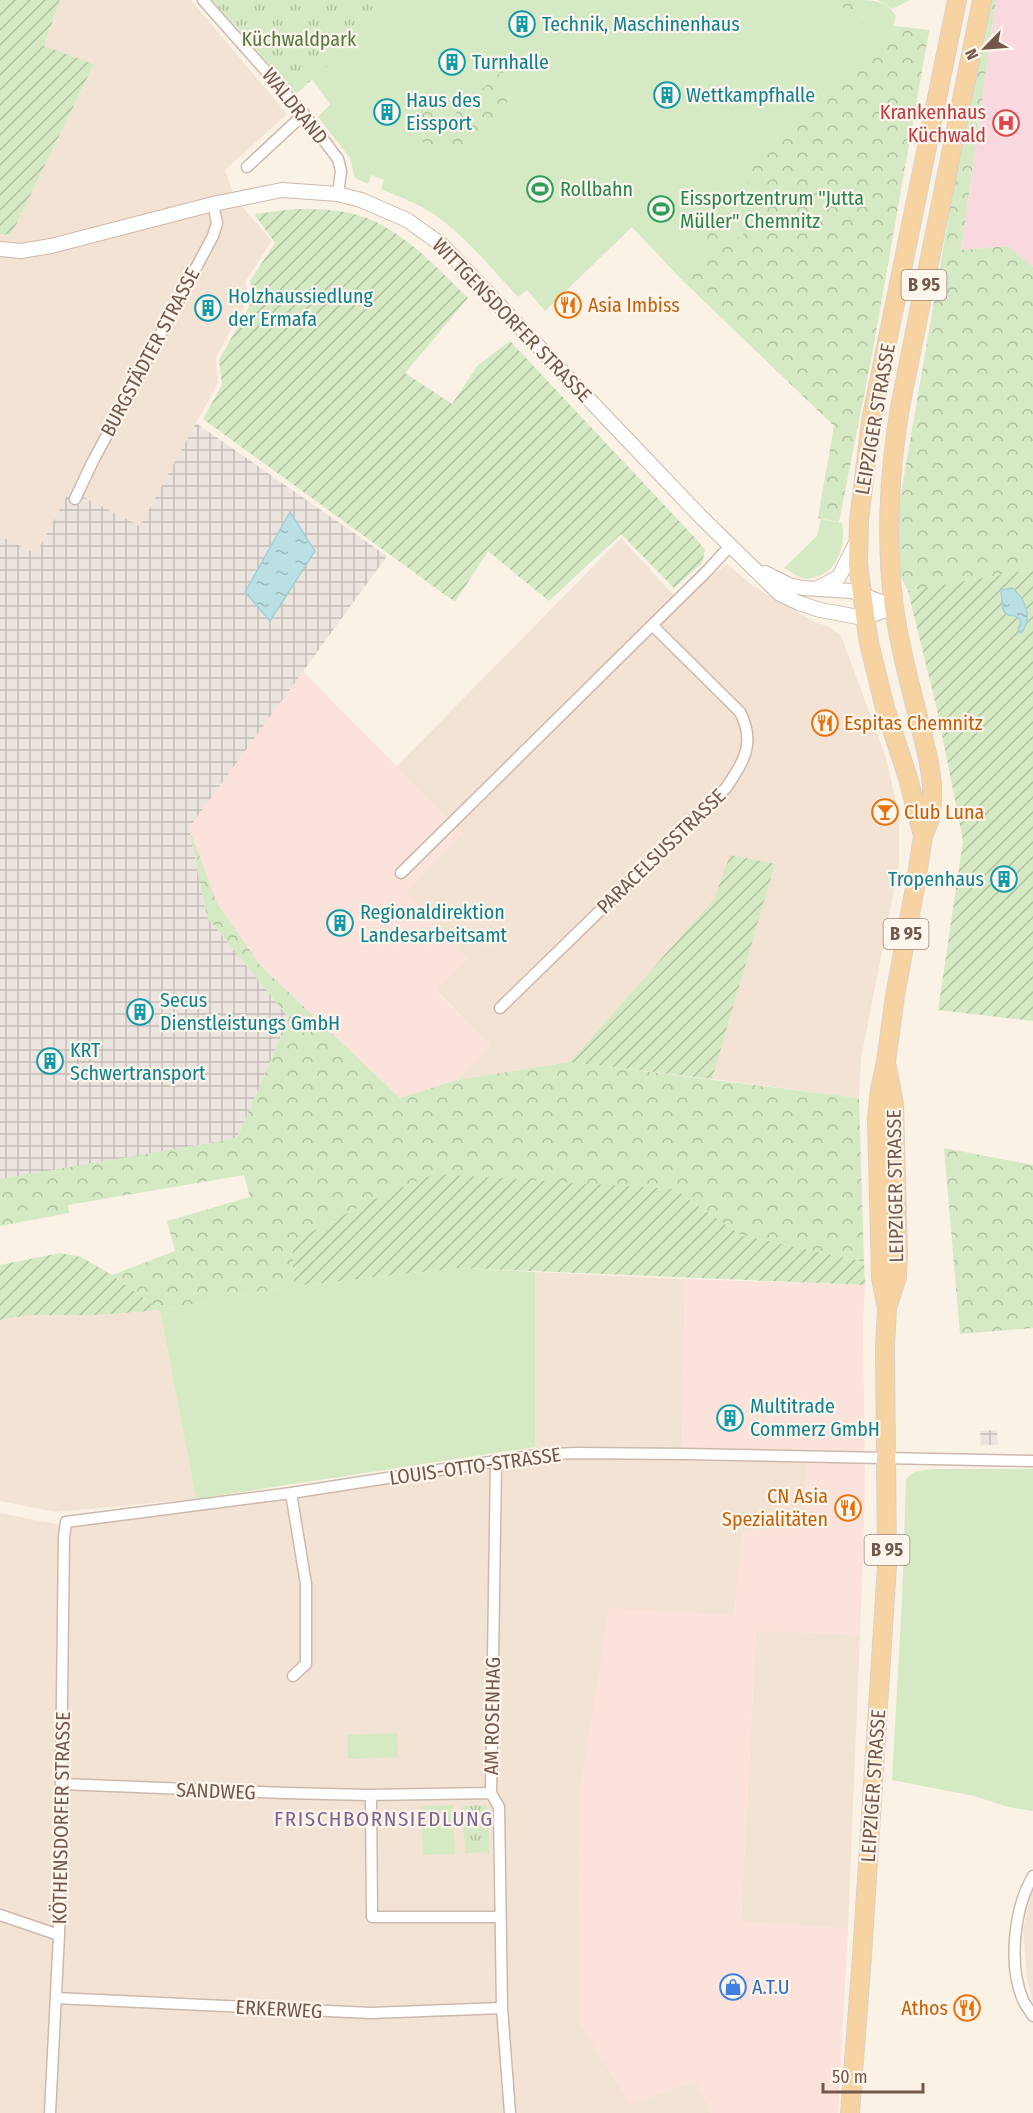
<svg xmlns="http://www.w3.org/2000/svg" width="1033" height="2113" viewBox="0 0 1033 2113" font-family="'Fira Sans Condensed',sans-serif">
<defs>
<pattern id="industrial-grid" width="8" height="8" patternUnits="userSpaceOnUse" patternTransform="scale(1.5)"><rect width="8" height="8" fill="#ece5df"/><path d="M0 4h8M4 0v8" fill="none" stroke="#c4bcb7"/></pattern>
<pattern id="forest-crowns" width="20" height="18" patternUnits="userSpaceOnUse" patternTransform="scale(1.5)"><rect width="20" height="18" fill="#d5e9c4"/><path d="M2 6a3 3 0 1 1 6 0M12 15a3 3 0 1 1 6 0" fill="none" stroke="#b1c0a1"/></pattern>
<pattern id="park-tufts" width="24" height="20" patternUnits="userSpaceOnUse" patternTransform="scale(1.5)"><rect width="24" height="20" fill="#d5e9c4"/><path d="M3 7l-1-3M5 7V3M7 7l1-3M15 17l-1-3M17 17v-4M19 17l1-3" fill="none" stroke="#b1c0a1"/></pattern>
<pattern id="garden-furrows" width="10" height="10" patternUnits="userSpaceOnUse" patternTransform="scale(1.5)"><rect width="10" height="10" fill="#d5e9c4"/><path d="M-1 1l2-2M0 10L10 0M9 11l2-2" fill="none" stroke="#b1c0a1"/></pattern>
<pattern id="water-ripples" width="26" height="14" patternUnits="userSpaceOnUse" patternTransform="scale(1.5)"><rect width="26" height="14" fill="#bbe0e4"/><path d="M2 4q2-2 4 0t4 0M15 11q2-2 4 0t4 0" fill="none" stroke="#9db8bb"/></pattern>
</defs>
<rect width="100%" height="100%" fill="#fbf2e6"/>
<path fill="#f3e3d4" d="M60 0H191L287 114 225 170 235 198 272 241 245 282 249 297 216 357 218 383 140 526 70 490 36 555 0 536V234L11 235 94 65 44 47Z
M621 538 680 602 727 564 753 586 815 622 830 627 841 635 886 758 899 815V865L861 1059 859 1098 712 1079 775 864 714 899 570 1062 456 1080 490 1046 436 990 467 959 405 892 462 834 396 767Z
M535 1272 685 1279 682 1458 806 1457 807 1529 743 1530 734 1615 579 1795 580 2023 630 2104 696 2081 712 2113H0V1513L61 1525 535 1459Z
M160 1310 196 1499 56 1512 0 1501V1320L30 1315Z
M756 1630 860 1635 848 1929 741 1922Z
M1033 1885V2004L1027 1978 1023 1929Z"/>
<path fill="#fbe2da" d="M303 671 463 834 406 892 467 959 436 991 490 1046 456 1080 400 1098 260 965 217 903 189 828Z
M685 1279 865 1285 863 1323 865 1494 860 1635 756 1630 741 1921 848 1929 838 2113H712L695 2081 630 2105 580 2023 579 1795 609 1608 734 1615 743 1530 807 1528 806 1457 682 1458Z"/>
<path fill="url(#industrial-grid)" d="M196 423 387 556 189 828 207 917 289 1018 237 1138 0 1180V536L36 554 70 490 140 526Z
M997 1430 998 1445H981L980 1431Z"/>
<path fill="#f9d9df" d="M996 0H1033V267L1008 246 961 250Z"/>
<path fill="#d5e9c4" d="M402 0H833L853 15 865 17 863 0C878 0 888 3 896 16L893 26 929 30 871 360 687 273 681 279 632 227 545 311 527 290 518 297C492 269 467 238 435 215 419 204 400 197 381 189L384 180 371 175 368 184 355 178 350 158 318 117 330 104 312 79Z
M821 519 842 523C846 545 838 572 815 577 813 578 807 579 805 579 798 577 790 571 784 568L817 536Z
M459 1268 535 1272V1447L196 1499 160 1310 294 1286Z
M932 1469H1033V1811L1008 1807 974 1796 892 1780 902 1601 906 1479 914 1472Z
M397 1733 398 1757 348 1759 347 1735Z
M453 1805 455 1854 423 1855 421 1806Z"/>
<path fill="url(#forest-crowns)" d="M833 0H863L866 17 853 15Z
M878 0H910L892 9Z
M986 0H996L961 250 1008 246 1033 267V569L908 591 890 557Z
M893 26 929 30 871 360 839 522 818 518 834 426 681 279 686 270 709 248 690 227 700 216 717 234 726 226 739 238 758 221 744 206 748 178 742 169 777 131Z
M502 71 513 84 510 98 455 161 445 152 444 141 456 113Z
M428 94 447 113 434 145 427 146 410 127C409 108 412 104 428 94Z
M189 828 217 903 260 965 400 1098 456 1080 570 1062 859 1098 864 1262 741 1235 674 1189 292 1242 294 1286 160 1310 112 1275 175 1251 167 1221 250 1197 244 1175 68 1205 69 1213 0 1226V1179L237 1138 289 1018 207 917Z
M944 1148 1033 1165V1328L960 1334Z"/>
<path fill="url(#park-tufts)" d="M212 0H402L296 94Z
M485 1805 488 1809 489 1852 465 1853 463 1806Z"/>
<path fill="url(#garden-furrows)" d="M0 0H60L44 46 94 64 11 235 0 234Z
M294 209C318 209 344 209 367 218 408 235 437 268 468 298L405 373 452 404 478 365 510 341 697 540 705 550 702 563 674 588 621 534 549 601 488 551 455 602 203 419 222 385 219 360 253 300 250 281 275 243 254 214Z
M1033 569V1021L938 1010 963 841 938 714 908 591Z
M730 855 775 864 712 1079 570 1062 714 899Z
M434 1174 674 1189 741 1235 864 1262 865 1285 459 1268 294 1286 292 1242 375 1199Z
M60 1253 81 1257 112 1275 160 1310 97 1315H30L0 1320V1265Z"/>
<path fill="url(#water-ripples)" stroke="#a1d0d6" stroke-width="1.5" d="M290 512 315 551 270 621 245 592Z
M1012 588C1026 600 1033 618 1021 633L1018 629 1021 622C1018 614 1013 617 1006 614L1003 610 1001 590Z"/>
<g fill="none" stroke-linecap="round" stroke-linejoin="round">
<g stroke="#cdb9ac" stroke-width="13">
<path id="minor" d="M203 0 304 114 338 159 341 171 338 194
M247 167 304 114
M75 499 92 463 213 236 217 223 213 204
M401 873 708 570 730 546
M500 1008 726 788C744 761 756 743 740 712L652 625
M496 1461 491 1793 499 1807 502 2008 510 2113
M291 1493 306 1584V1664L293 1676
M62 1784 287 1793 367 1795 491 1793
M371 1795 372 1917H500
M1033 1876C1014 1908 1008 1965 1023 2000 1026 2006 1030 2011 1033 2016
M0 1915 59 1935
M56 1998 371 2013 502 2008
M50 2113 59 1935 64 1538 66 1522 291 1493 535 1455 576 1453 684 1454 1033 1461"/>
</g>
<g stroke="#cdb9ac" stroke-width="16">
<path id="tertiary" d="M0 249 21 251 51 246 213 204 282 190 338 194 361 200 407 220 442 245 702 518 780 594 799 603 820 610 864 618 894 607
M765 573 789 585 803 588 852 591 894 607
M818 588 839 577 856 543"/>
</g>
<g stroke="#d8d0cd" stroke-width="20">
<path id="primary" d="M923 836 908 778 885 708 869 643 858 564 859 521 871 421 957 0
M887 1308 897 1277 898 1255 894 1104 887 1067
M850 2113 862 1956 887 1566 885 1347 887 1308 881 1278 877 1119 880 1089 886 1062 895 996 916 882 923 836 930 819 932 804V784L929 763C918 711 901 660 894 607 885 540 889 474 900 407L982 0"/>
</g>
<use href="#minor" stroke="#fff" stroke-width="10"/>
<use href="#tertiary" stroke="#fff" stroke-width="14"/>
<use href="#primary" stroke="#f7d3a1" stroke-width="18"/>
</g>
<defs>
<g id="building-ring" transform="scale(1.35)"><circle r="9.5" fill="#fef6ec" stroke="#0f9aa8" stroke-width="1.5"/><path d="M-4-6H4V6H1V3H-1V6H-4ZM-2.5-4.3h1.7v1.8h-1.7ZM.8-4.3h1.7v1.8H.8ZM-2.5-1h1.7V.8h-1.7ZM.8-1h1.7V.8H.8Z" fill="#0f9aa8"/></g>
<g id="hospital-ring" transform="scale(1.35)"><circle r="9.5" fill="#fef6ec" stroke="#e0444e" stroke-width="1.5"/><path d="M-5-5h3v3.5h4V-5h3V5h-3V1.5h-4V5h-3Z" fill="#e0444e"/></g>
<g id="stadium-ring" transform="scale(1.35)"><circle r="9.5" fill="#fef6ec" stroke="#2e9e5b" stroke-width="1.5"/><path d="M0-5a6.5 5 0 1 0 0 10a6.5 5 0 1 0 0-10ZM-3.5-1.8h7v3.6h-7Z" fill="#2e9e5b"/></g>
<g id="restaurant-ring" transform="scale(1.35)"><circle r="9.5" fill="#fef6ec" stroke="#e8710a" stroke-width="1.5"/><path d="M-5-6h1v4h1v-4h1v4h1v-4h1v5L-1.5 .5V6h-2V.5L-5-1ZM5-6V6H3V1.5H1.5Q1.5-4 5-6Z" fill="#e8710a"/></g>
<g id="bar-ring" transform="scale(1.35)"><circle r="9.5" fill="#fef6ec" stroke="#e8710a" stroke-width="1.5"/><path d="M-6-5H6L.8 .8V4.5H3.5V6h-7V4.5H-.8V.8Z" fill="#e8710a"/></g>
<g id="shop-ring" transform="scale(1.35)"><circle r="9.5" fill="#fef6ec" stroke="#3f7fe0" stroke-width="1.5"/><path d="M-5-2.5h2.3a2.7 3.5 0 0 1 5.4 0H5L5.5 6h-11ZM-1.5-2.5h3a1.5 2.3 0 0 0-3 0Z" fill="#3f7fe0"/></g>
</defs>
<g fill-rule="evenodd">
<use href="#building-ring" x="522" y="24"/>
<use href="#building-ring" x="452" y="62"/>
<use href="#building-ring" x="667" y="95"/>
<use href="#building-ring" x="387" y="112"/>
<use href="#hospital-ring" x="1006" y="123"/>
<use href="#stadium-ring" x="540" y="189"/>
<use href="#stadium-ring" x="661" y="209"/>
<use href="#restaurant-ring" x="568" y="305"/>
<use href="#building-ring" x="208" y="308"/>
<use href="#restaurant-ring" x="825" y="723"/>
<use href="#bar-ring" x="885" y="812"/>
<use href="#building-ring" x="1004" y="879"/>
<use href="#building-ring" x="340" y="923"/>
<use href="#building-ring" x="140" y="1012"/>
<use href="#building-ring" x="50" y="1061"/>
<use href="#building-ring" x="730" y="1418"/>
<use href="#restaurant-ring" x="848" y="1508"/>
<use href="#shop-ring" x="733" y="1987"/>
<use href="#restaurant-ring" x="967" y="2008"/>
</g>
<g text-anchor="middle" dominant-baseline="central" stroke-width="4.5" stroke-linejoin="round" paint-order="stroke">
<g fill="#fef6ec" stroke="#9d877b" stroke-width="1.5">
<rect x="901.5" y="270" width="45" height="30" rx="4.5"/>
<rect x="883.5" y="919" width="45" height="30" rx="4.5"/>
<rect x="864.5" y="1535" width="45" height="30" rx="4.5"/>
</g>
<g font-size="18" font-weight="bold" fill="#74584b">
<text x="924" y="285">B 95</text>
<text x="906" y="934">B 95</text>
<text x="887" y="1550">B 95</text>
</g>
<g font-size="20" fill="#0d838f" stroke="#fef6ec" text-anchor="start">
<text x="542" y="24">Technik, Maschinenhaus</text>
<text x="472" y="62">Turnhalle</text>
<text x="686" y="95">Wettkampfhalle</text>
<text x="406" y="100">Haus des<tspan x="406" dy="23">Eissport</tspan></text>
<text x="228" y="296">Holzhaussiedlung<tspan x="228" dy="23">der Ermafa</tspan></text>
<text x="984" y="879" text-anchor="end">Tropenhaus</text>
<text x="360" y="912">Regionaldirektion<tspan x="360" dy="23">Landesarbeitsamt</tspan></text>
<text x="160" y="1000">Secus<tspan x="160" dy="23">Dienstleistungs GmbH</tspan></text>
<text x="70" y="1050">KRT<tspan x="70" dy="23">Schwertransport</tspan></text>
<text x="750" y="1406">Multitrade<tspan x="750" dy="23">Commerz GmbH</tspan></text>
</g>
<g font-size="20" fill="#567943" stroke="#fef6ec">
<text x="299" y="39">Küchwaldpark</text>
</g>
<g font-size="20" fill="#74584b" stroke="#fef6ec">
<text transform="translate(295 106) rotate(51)">WALDRAND</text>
<text transform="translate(512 320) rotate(46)">WITTGENSDORFER STRASSE</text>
<text transform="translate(150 352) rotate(-62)">BURGSTÄDTER STRASSE</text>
<text transform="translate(875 419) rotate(-80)">LEIPZIGER STRASSE</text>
<text transform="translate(661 851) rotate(-44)">PARACELSUSSTRASSE</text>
<text transform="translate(895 1186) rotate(-91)">LEIPZIGER STRASSE</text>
<text transform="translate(475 1466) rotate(-8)">LOUIS-OTTO-STRASSE</text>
<text transform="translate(492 1716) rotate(-89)">AM ROSENHAG</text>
<text transform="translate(873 1786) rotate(-86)">LEIPZIGER STRASSE</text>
<text transform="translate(216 1791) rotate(2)">SANDWEG</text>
<text transform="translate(61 1818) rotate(-89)">KÖTHENSDORFER STRASSE</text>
<text transform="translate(279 2009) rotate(3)">ERKERWEG</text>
</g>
<g font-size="20" fill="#be3a42" stroke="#fef6ec" text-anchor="end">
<text x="986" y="112">Krankenhaus<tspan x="986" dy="23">Küchwald</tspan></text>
</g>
<g font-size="20" fill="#27864d" stroke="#fef6ec" text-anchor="start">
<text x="560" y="189">Rollbahn</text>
<text x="680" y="198">Eissportzentrum "Jutta<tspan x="680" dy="23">Müller" Chemnitz</tspan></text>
</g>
<g font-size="20" fill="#c56008" stroke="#fef6ec" text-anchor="start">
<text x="588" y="305">Asia Imbiss</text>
<text x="844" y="723">Espitas Chemnitz</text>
<text x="904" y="812">Club Luna</text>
<text x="828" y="1496" text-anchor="end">CN Asia<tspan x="828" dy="23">Spezialitäten</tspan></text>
<text x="948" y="2008" text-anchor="end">Athos</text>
</g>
<g font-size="20" fill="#366cbe" stroke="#fef6ec" text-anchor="start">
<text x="752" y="1987">A.T.U</text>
</g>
<g font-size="21" letter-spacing="1.5" fill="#7e6390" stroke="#fef6ec">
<text x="384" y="1819">FRISCHBORNSIEDLUNG</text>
</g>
</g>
<g transform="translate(985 48) rotate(245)" stroke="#fef6ec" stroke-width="4.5" paint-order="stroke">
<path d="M0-4.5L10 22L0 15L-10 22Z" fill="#74584b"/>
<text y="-9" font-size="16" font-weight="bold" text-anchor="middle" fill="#74584b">N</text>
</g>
<path d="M823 2083v9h100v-9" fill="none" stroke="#74584b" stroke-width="3"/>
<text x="832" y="2083" font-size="18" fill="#74584b" stroke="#fef6ec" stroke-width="4.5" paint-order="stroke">50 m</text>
</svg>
